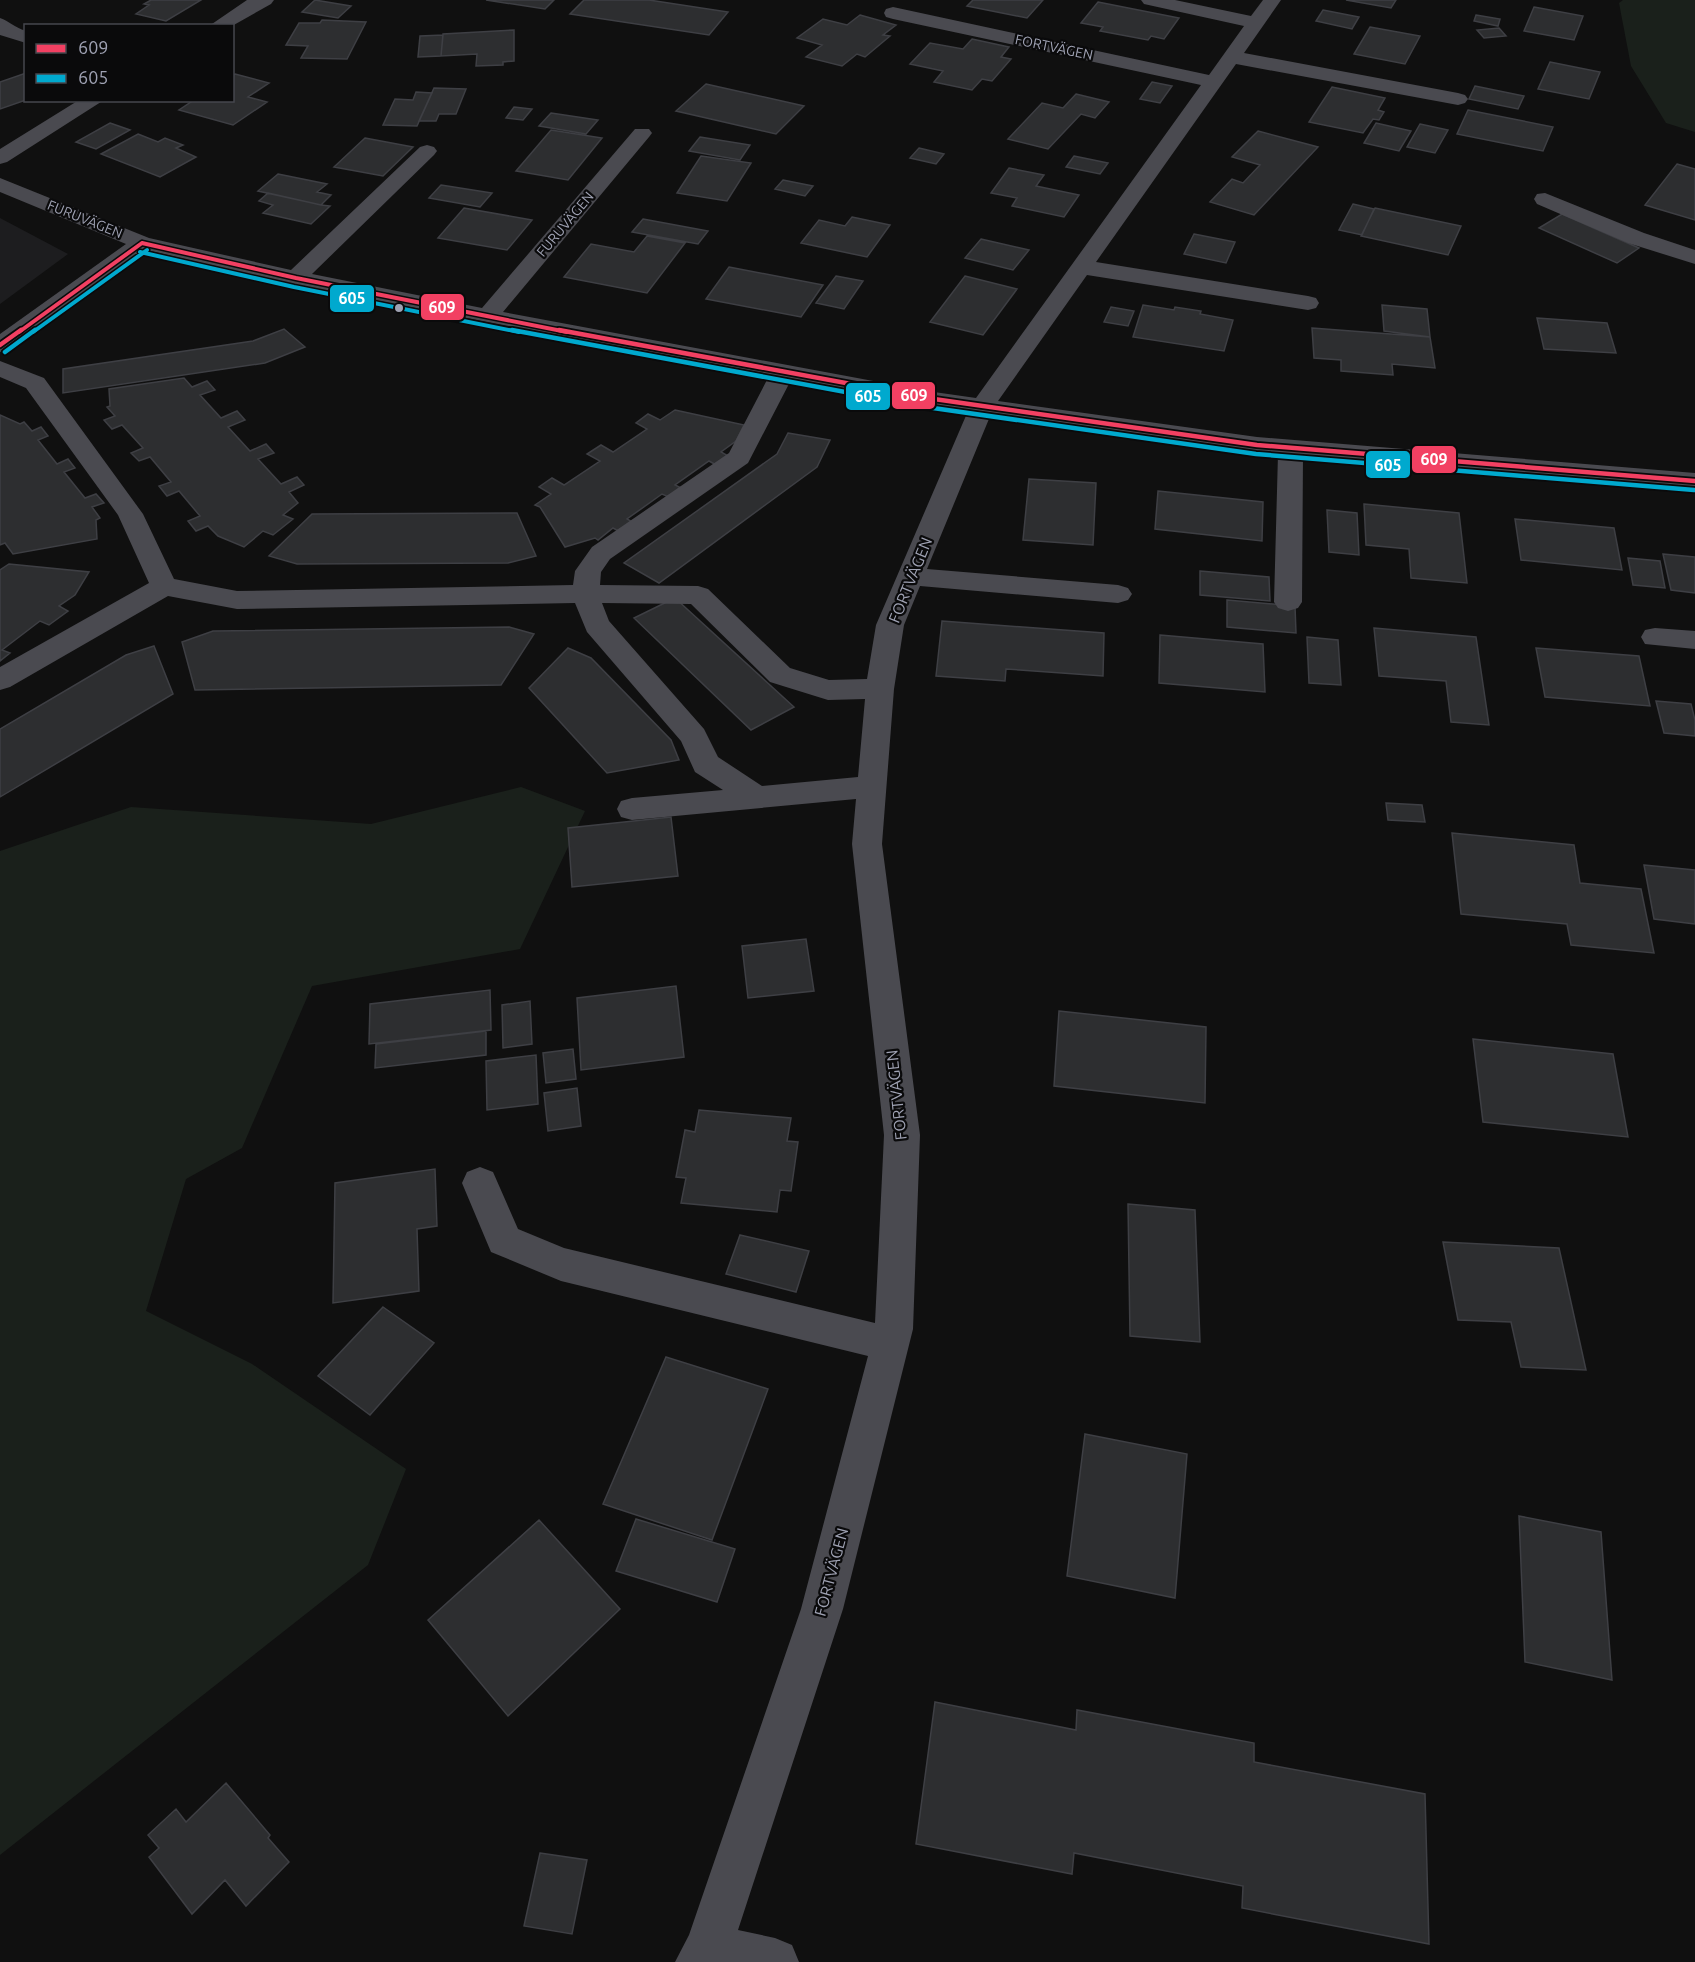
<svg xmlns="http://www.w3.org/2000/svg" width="1695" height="1962" viewBox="0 0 1695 1962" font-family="Ubuntu,sans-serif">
<rect width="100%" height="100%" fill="#101010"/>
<path fill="#1d1d1f" d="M0 218 68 254 0 304Z"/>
<path fill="#1a201b" d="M1623 0H1695V132L1666 123 1631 66 1619 3Z
M521 787 585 811 520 949 312 986 242 1148 186 1179 146 1311 252 1364 406 1469 368 1565 0 1855V851L131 807 371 824Z"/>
<path fill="#2d2e30" stroke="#3e3f44" stroke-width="1.5" d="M151 0H201L166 21 136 14 149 5 144 4Z
M315 0 351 6 338 18 302 12Z
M486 0H554L545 9Z
M584 0H649L728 12 709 35 570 14Z
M973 0H1043L1027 18 967 6Z
M1346 0H1396L1391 8Z
M1098 2 1179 18 1164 39 1151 36 1148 40 1100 31 1103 27 1081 23Z
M1534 7 1583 16 1574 40 1524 31Z
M1323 10 1359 17 1352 29 1316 21Z
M860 15 896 25 883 35 890 36 865 57 857 54 842 66 806 57 822 45 797 38 823 19 847 25Z
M1476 15 1500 19 1498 26 1474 21Z
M322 20 366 22 347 59 301 58 308 46 286 45 299 23H320Z
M1370 27 1420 36 1405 64 1354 54Z
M1499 28 1506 36 1484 38 1477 30Z
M514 30V61L503 62V65L476 66 477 54 441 56 443 34Z
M443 35 441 56 418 57 420 36Z
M972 39 1009 47 1001 57 1011 59 992 81 982 79 972 90 934 82 943 71 910 64 930 43 963 49Z
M1550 62 1600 72 1589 99 1538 89Z
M26 73V100L0 109V82Z
M235 74 269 83 248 97 267 102 233 125 179 110 194 100H232V76Z
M1152 82 1172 86 1160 103 1140 99Z
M706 84 804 106 776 134 676 111Z
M1475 86 1524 96 1518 109 1469 99Z
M1332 87 1385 98 1378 110 1384 112 1379 120 1373 119 1363 133 1309 122Z
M434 88 466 89 456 114H439L436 121H419Z
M416 92 432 93 417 126 383 125 395 99 413 100Z
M1076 94 1109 102 1095 118 1081 114 1048 149 1008 139 1042 103 1063 108Z
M514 107 532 109 523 120 506 118Z
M1468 110 1553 127 1543 151 1457 134Z
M551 113 598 120 586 134 539 126Z
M110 123 130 130 96 149 76 142Z
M1376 123 1411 131 1399 151 1364 143Z
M1420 124 1448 130 1435 153 1407 147Z
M551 130 602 138 568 180 516 171Z
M1258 131 1318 147 1254 215 1210 202 1232 179 1243 183 1260 165 1232 157Z
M138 134 158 142 165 138 183 145 176 148 196 157 160 177 101 154Z
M700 137 750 145 740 160 689 151Z
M365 138 413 147 383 176 334 167Z
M919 148 944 154 936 164 910 158Z
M701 156 751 163 727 201 677 193Z
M1074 156 1108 163 1100 174 1066 167Z
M1677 164 1695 169V220L1645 205Z
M1009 168 1044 175 1036 186 1079 195 1064 217 1012 206 1017 198 991 193Z
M278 174 327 184 317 192 331 195 321 205 258 191Z
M783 180 813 186 805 196 775 189Z
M441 185 492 193 480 207 429 198Z
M268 193 321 205 330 206 311 224 263 213 273 205 259 201Z
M1353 204 1374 209 1362 235 1339 230Z
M464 208 532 220 507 250 438 238Z
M1375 208 1461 226 1448 255 1361 236Z
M1562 214 1639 248 1617 263 1539 228Z
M852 217 890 225 867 257 801 243 819 220 845 226Z
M643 219 708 231 698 244 632 232Z
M1194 234 1235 242 1226 263 1184 254Z
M647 236 685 243 647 293 564 277 591 244 634 252Z
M981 239 1029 250 1013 270 965 258Z
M729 267 823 285 801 317 706 299Z
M836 276 863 281 844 309 816 303Z
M965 276 1017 289 983 335 930 322Z
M1143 305 1174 310 1175 307 1201 311 1200 314 1233 320 1224 351 1133 337Z
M1382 305 1427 309 1430 337 1384 331Z
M1111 307 1134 311 1128 326 1104 322Z
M1537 318 1607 323 1616 353 1544 349Z
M1312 328 1430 337 1435 368 1392 364 1393 375 1341 371V360L1314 358Z
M284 329 305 347 265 363 63 393V369L253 341Z
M184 378 192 387 207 381 215 390 200 395 221 418 237 411 245 420 228 427 250 451 266 444 274 453 258 459 281 484 297 477 304 485 289 492 298 503 283 515 293 519 273 535 263 531 244 547 218 536 208 526 196 531 188 521 200 516 179 491 167 496 159 486 171 482 150 457 139 461 131 453 143 448 122 425 112 429 104 420 115 416 107 407 110 406 109 389Z
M675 410 744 425 736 441 721 452 730 457 718 466 709 461 675 485 683 489 671 498 662 494 627 519 636 524 622 533 613 528 598 540 595 538 565 547 540 507 535 505 551 494 539 487 552 478 564 485 600 461 587 454 601 445 613 452 647 429 636 423 648 414 660 420Z
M0 415 20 424 24 422 32 431 41 427 48 436 38 440 57 464 68 459 75 468 64 472 85 498 96 494 104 503 92 507 100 518 96 520 97 539 13 554 5 543 0 545Z
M788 433 830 440 817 467 659 583 624 563 777 454Z
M1029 479 1096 483 1093 545 1023 540Z
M1158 491 1263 502 1262 541 1155 529Z
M1364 504 1459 513 1467 583 1411 578 1409 549 1366 545Z
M1327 510 1357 513 1359 555 1329 552Z
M517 513 536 556 508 563 297 564 269 556 312 514Z
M1515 519 1614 528 1622 570 1521 560Z
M1663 554 1695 557V593L1671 590Z
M1628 558 1660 561 1665 588 1633 585Z
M9 564 89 572 75 595 59 606 68 611 49 625 40 621 2 650 10 653 0 661V570Z
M1200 571 1269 577 1270 601 1200 595Z
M675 598 794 707 751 730 634 618Z
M1227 600 1295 606 1296 633 1227 627Z
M942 621 1104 633 1103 676 1006 669 1005 681 936 676Z
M509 627 534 634 501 685 195 690 182 642 213 631Z
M1374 628 1476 637 1489 725 1451 722 1446 681 1379 676Z
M1160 635 1263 644 1265 692 1159 683Z
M1307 637 1338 640 1341 685 1309 683Z
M154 646 173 694 0 797V729L126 655Z
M568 648 591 658 671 740 679 760 607 773 529 688Z
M1536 648 1639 656 1650 706 1545 697Z
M1656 701 1691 704 1695 720V736L1664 733Z
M1386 803 1422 805 1425 822 1388 820Z
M671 817 678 876 572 887 568 828Z
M1452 833 1574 845 1580 883 1641 889 1654 953 1571 945 1567 924 1461 914Z
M1644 865 1695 870V924L1654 919Z
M806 939 814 991 748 998 742 946Z
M676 986 684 1057 581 1070 577 998Z
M490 990 491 1030 369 1044 370 1004Z
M530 1001 532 1044 503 1048 502 1005Z
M1059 1011 1206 1027 1205 1103 1054 1086Z
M486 1031V1055L375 1068 376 1044Z
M1473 1039 1613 1054 1628 1137 1483 1122Z
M573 1049 576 1079 546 1083 543 1053Z
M536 1055 538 1104 487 1110 486 1061Z
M577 1088 581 1126 548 1131 544 1093Z
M699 1110 791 1118 787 1141 798 1142 791 1191 780 1190 777 1212 681 1203 686 1178 676 1177 685 1130 695 1132Z
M435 1169 437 1226 417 1229 419 1291 333 1303 335 1183Z
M1128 1204 1195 1210 1200 1342 1130 1336Z
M740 1235 809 1251 796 1292 726 1274Z
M1443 1242 1559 1248 1586 1370 1521 1367 1511 1322 1458 1320Z
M383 1307 434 1343 370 1415 318 1376Z
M666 1357 768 1389 712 1540 603 1504Z
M1085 1434 1187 1454 1175 1598 1067 1576Z
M1519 1516 1601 1532 1612 1680 1525 1662Z
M636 1519 735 1549 717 1602 616 1571Z
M539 1520 620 1609 508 1716 428 1620Z
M935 1702 1076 1730 1077 1710 1254 1743V1762L1425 1794 1429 1944 1242 1908 1243 1886 1074 1853 1072 1874 916 1844Z
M226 1783 270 1835 268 1838 289 1862 246 1906 225 1880 192 1914 149 1857 159 1848 148 1835 176 1809 186 1822Z
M540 1853 587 1860 572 1934 524 1926Z"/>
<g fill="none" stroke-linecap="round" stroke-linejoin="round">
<path fill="#4a4a50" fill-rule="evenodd" d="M247 0H274L271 4 232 26H209Z
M1141 0H1175L1251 16 1263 0H1281L1244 53 1458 93 1465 95 1468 99 1465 103 1458 105 1236 64 1096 262 1308 296 1316 298 1319 303 1316 308 1308 310 1087 275 998 401 1257 437 1695 473V489L1303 456 1302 602 1298 608 1288 611 1278 608 1274 602 1278 454 991 414 927 569 1118 585 1128 588 1132 594 1128 600 1118 603 920 586 904 625 894 689 882 844 920 1135 913 1329 843 1609 738 1930 775 1938 792 1945 799 1962H675L689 1935 801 1609 868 1356 561 1281 491 1252 462 1183 467 1172 480 1167 493 1172 518 1229 564 1248 875 1323 884 1135 852 844 856 799 632 820 621 817 617 809 621 801 632 798 723 790 695 772 681 741 587 632 575 603 237 609 168 596 10 687 0 690V667L149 583 118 515 26 388 0 377V361L44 378 143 514 174 579 237 591 573 585 575 571 592 547 729 453 769 376 296 285 146 250 8 350 0 352V334L126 244 0 192V178L149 238 291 270 420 147 427 145 434 147 437 151 434 155 312 274 482 308 635 129H649L652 133 649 137 503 312 927 391 976 398 1201 85 893 19 886 17 884 13 886 9 893 7 1209 75 1244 26 1144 4ZM791 380 968 411 876 625 867 679 829 680 790 668 708 589 698 586 600 585 601 572 610 559 748 463ZM602 603 691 604 770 682 828 700 865 699 858 777 762 786 718 757 704 729 609 621Z
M0 18C9 21 14 27 26 31V43L0 35Z
M79 100H104L7 162 0 164V149Z
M1545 193 1644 233 1695 250V264L1628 243 1537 204 1534 199 1537 194Z
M1655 628 1695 631V649L1645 644 1641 637 1645 630Z"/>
<g stroke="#0a0a0b" stroke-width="7">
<path id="bus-1-far1" d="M142 243 296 278 567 332
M19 332 142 243"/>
</g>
<g stroke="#0a0a0b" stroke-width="8">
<path id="bus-1" d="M559 330 927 398 1257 445 1695 481
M0 345 21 330"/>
</g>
<g stroke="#0a0a0b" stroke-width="7">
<path id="bus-2-far1" d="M140 252 294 287 519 332
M33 332 147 250"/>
</g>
<g stroke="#0a0a0b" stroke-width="8">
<path id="bus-2" d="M512 330 926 407 1256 454 1694 490
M5 352 35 330"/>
</g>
<use href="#bus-1-far1" stroke="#f24062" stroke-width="4"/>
<use href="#bus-1" stroke="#f24062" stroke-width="4.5"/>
<use href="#bus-2-far1" stroke="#00a9ce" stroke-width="4"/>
<use href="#bus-2" stroke="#00a9ce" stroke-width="4.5"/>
</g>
<circle fill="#9fa2b3" stroke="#0a0a0b" stroke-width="2" cx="399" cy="308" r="5"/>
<g text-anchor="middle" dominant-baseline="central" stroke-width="4.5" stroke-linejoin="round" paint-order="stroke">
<g font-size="14" fill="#9fa2b3" stroke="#0a0a0b">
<text transform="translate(1054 47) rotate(12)">FORTVÄGEN</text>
<text transform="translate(85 219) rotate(22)">FURUVÄGEN</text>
<text transform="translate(565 224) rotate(-50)">FURUVÄGEN</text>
</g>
<g font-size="16" fill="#9fa2b3" stroke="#0a0a0b">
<text transform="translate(910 580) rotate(-68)">FORTVÄGEN</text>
<text transform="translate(896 1095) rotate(-96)">FORTVÄGEN</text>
<text transform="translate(831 1572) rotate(-75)">FORTVÄGEN</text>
</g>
</g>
<g stroke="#0a0a0b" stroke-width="2">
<rect x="329" y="284" width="46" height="29" rx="6" fill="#00a9ce"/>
<rect x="420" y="293" width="45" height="28" rx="6" fill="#f24062"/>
<rect x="891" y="381" width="45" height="29" rx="6" fill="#f24062"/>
<rect x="845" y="382" width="46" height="29" rx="6" fill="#00a9ce"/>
<rect x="1411" y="445" width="46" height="29" rx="6" fill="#f24062"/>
<rect x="1365" y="450" width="46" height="29" rx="6" fill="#00a9ce"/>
</g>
<g font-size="16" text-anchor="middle" font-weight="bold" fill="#fff">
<text x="352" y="304">605</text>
<text x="442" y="313">609</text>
<text x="914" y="401">609</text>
<text x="868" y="402">605</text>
<text x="1434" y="465">609</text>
<text x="1388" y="471">605</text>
</g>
<rect x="24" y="24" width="210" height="78" fill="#0a0a0b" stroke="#46474e" stroke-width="1.5"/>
<rect x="36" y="44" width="30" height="9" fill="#f24062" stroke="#46474e" stroke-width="1.5"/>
<text x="78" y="54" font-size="18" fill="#9fa2b3">609</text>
<rect x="36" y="74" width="30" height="9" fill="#00a9ce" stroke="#46474e" stroke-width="1.5"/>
<text x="78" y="84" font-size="18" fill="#9fa2b3">605</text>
</svg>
